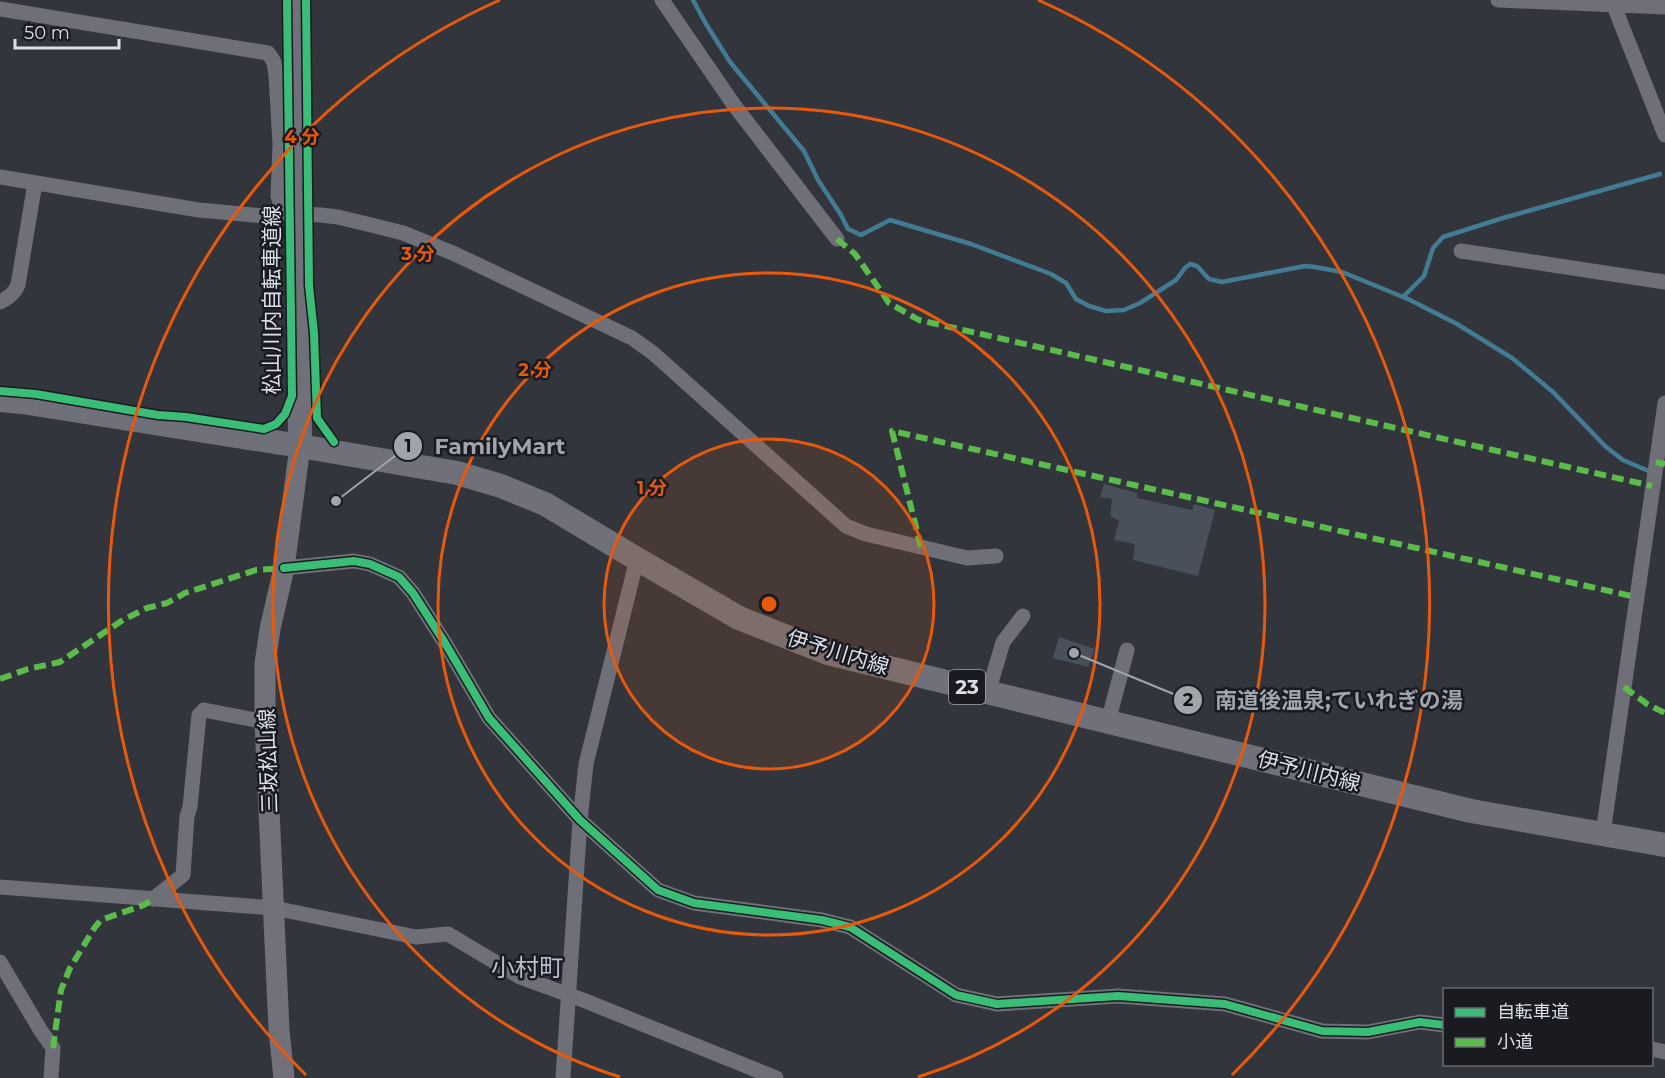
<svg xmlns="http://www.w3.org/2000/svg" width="1665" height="1078" viewBox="0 0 1665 1078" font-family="Montserrat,'Noto Sans JP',sans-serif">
<rect width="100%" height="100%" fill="#32353c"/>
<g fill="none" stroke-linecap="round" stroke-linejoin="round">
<path stroke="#437c92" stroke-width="4.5" d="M693 0 706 24 730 62 804 151 818 180 841 215 848 229 861 235 890 220 971 244 1051 274 1066 283 1076 299 1089 306 1106 311 1124 310 1140 303 1176 280 1185 268 1190 264 1197 266 1209 279 1222 282 1305 266 1315 267 1342 272 1408 299 1457 324 1512 358 1553 392 1606 447 1623 460 1651 472
M1403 297 1424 276 1433 248 1443 237 1503 218 1660 174"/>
</g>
<path fill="#48505a" d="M1104 484 1137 493V498L1192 510 1194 504 1215 510 1198 576 1133 560 1135 544 1114 540 1119 521 1110 516 1112 499 1100 497Z
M1059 637 1095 649 1088 667 1053 658Z"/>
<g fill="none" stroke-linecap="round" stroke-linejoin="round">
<path stroke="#6f6f77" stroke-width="15" d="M662 0 734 105 837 239
M1498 0 1665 7
M1614 6 1665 135
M0 9 268 53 274 62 276 76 280 144 278 196 283 213
M0 177 199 210 264 216 283 213 321 215 338 217 371 225 403 233 455 254 632 338 653 353 846 526 866 534 967 558 996 556
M1461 251 1665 282
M0 302C8 298 14 294 18 285L35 183
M284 568 354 561 370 564 399 577 413 593 445 643 489 718 580 820 658 890 694 903 822 920 850 927 956 995 997 1004 1118 996 1225 1004 1322 1031 1368 1032 1420 1022 1444 1025
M988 693 1003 642 1023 616
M1108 722 1127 650
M1603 833 1665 403
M0 887 274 908 416 937 448 934 520 977 583 1000 776 1078
M153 899 183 875 187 816 190 807 199 715 204 710 265 722
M0 962 41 1031 53 1048 51 1078
M1652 1049 1665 1052
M563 1078 580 820 586 764 637 559"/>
<path stroke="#72717a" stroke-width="21" d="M284 1078 279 1030 265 722V664L270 629 284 568 300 446"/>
<path stroke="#6f7079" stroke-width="24" d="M297 0 300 446
M0 400 22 402 300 446 457 473 501 486 545 504 637 559 739 618 828 653 1471 811 1665 845"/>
<path stroke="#5cbc4b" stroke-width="6" stroke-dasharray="12 6" stroke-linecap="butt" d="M837 239 855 254 889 303 919 320 1652 486
M1656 462 1665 464
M921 547 892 431 1636 597
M0 679 28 669 60 662 123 620 147 608 167 603 185 593 256 570 284 568
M1624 687 1647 704 1665 713
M53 1048 61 990 70 968 95 927 101 920 144 905 153 899"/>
<g stroke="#191b21" stroke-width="11">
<path id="cycleway" d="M306 0 309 285 314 333 317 418 334 442
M0 391 36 394 158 415 186 417 264 429 276 424 285 414 292 396 287 0
M284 568 354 561 370 564 399 577 413 593 445 643 489 718 580 820 658 890 694 903 822 920 850 927 956 995 997 1004 1118 996 1225 1004 1322 1031 1368 1032 1420 1022 1444 1025"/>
</g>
<use href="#cycleway" stroke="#3abd76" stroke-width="8"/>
</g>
<circle cx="769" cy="604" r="165" fill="#e8590c" fill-opacity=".12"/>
<g fill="none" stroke="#e8590c" stroke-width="3">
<circle cx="769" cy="604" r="165"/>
<circle cx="769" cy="604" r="331"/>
<path d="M620 1077A496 496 0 1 1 918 1077"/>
<path d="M306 1075A661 661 0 0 1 500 0M1038 0A661 661 0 0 1 1232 1075"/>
</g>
<g text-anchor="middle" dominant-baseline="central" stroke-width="5" stroke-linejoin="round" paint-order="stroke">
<rect fill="#191b21" stroke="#a1a4ac" stroke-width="1.5" x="949" y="670" width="36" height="34" rx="4.5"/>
<g font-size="20" font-weight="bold" fill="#dbdfe7">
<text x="967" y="687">23</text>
</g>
<g font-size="21" fill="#dbdfe7" stroke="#191b21">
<text transform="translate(271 300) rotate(-90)">松山川内自転車道線</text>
<text transform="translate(838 652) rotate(17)">伊予川内線</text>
<text transform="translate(268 761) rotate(-92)">三坂松山線</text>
<text transform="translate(1309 771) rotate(14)">伊予川内線</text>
</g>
<g font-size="24" fill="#b9bfcf" stroke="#191b21">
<text x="527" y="967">小村町</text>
</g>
</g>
<circle cx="769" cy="604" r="9" fill="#e8590c" stroke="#191b21" stroke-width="3"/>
<g font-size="18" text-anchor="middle" font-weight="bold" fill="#e8590c" stroke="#191b21" stroke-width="5" stroke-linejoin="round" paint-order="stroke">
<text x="302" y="143">4 分</text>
<text x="418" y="260">3 分</text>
<text x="535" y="376">2 分</text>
<text x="652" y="494">1 分</text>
</g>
<path fill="none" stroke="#a0a4ab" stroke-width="2" d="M336 501L408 446M1074 653L1188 700"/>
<g fill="#a0a4ab" stroke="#191b21" stroke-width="2">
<circle cx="336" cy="501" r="6"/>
<circle cx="1074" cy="653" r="6"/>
<circle cx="408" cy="446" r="15"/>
<circle cx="1188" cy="700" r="15"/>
</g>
<g font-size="18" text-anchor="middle" font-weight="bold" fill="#111">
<text x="408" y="452">1</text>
<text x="1188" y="706">2</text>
</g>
<g font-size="22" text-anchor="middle" font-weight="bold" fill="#a0a4ab" stroke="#191b21" stroke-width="5" stroke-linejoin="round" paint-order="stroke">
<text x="500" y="454">FamilyMart</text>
<text x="1339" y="708">南道後温泉;ていれぎの湯</text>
</g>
<rect x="1443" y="988" width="210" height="78" fill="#191b21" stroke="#676970" stroke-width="1.5"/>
<rect x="1455" y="1008" width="30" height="9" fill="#3abd76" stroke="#676970" stroke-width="1.5"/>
<text x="1497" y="1018" font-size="18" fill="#dbdfe7">自転車道</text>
<rect x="1455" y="1038" width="30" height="9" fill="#5cbc4b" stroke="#676970" stroke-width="1.5"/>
<text x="1497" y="1048" font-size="18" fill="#dbdfe7">小道</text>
<path d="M15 39v9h104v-9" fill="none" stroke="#dbdfe7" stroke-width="3"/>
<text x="24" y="39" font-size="18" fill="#dbdfe7" stroke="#191b21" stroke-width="4.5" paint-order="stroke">50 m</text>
</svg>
